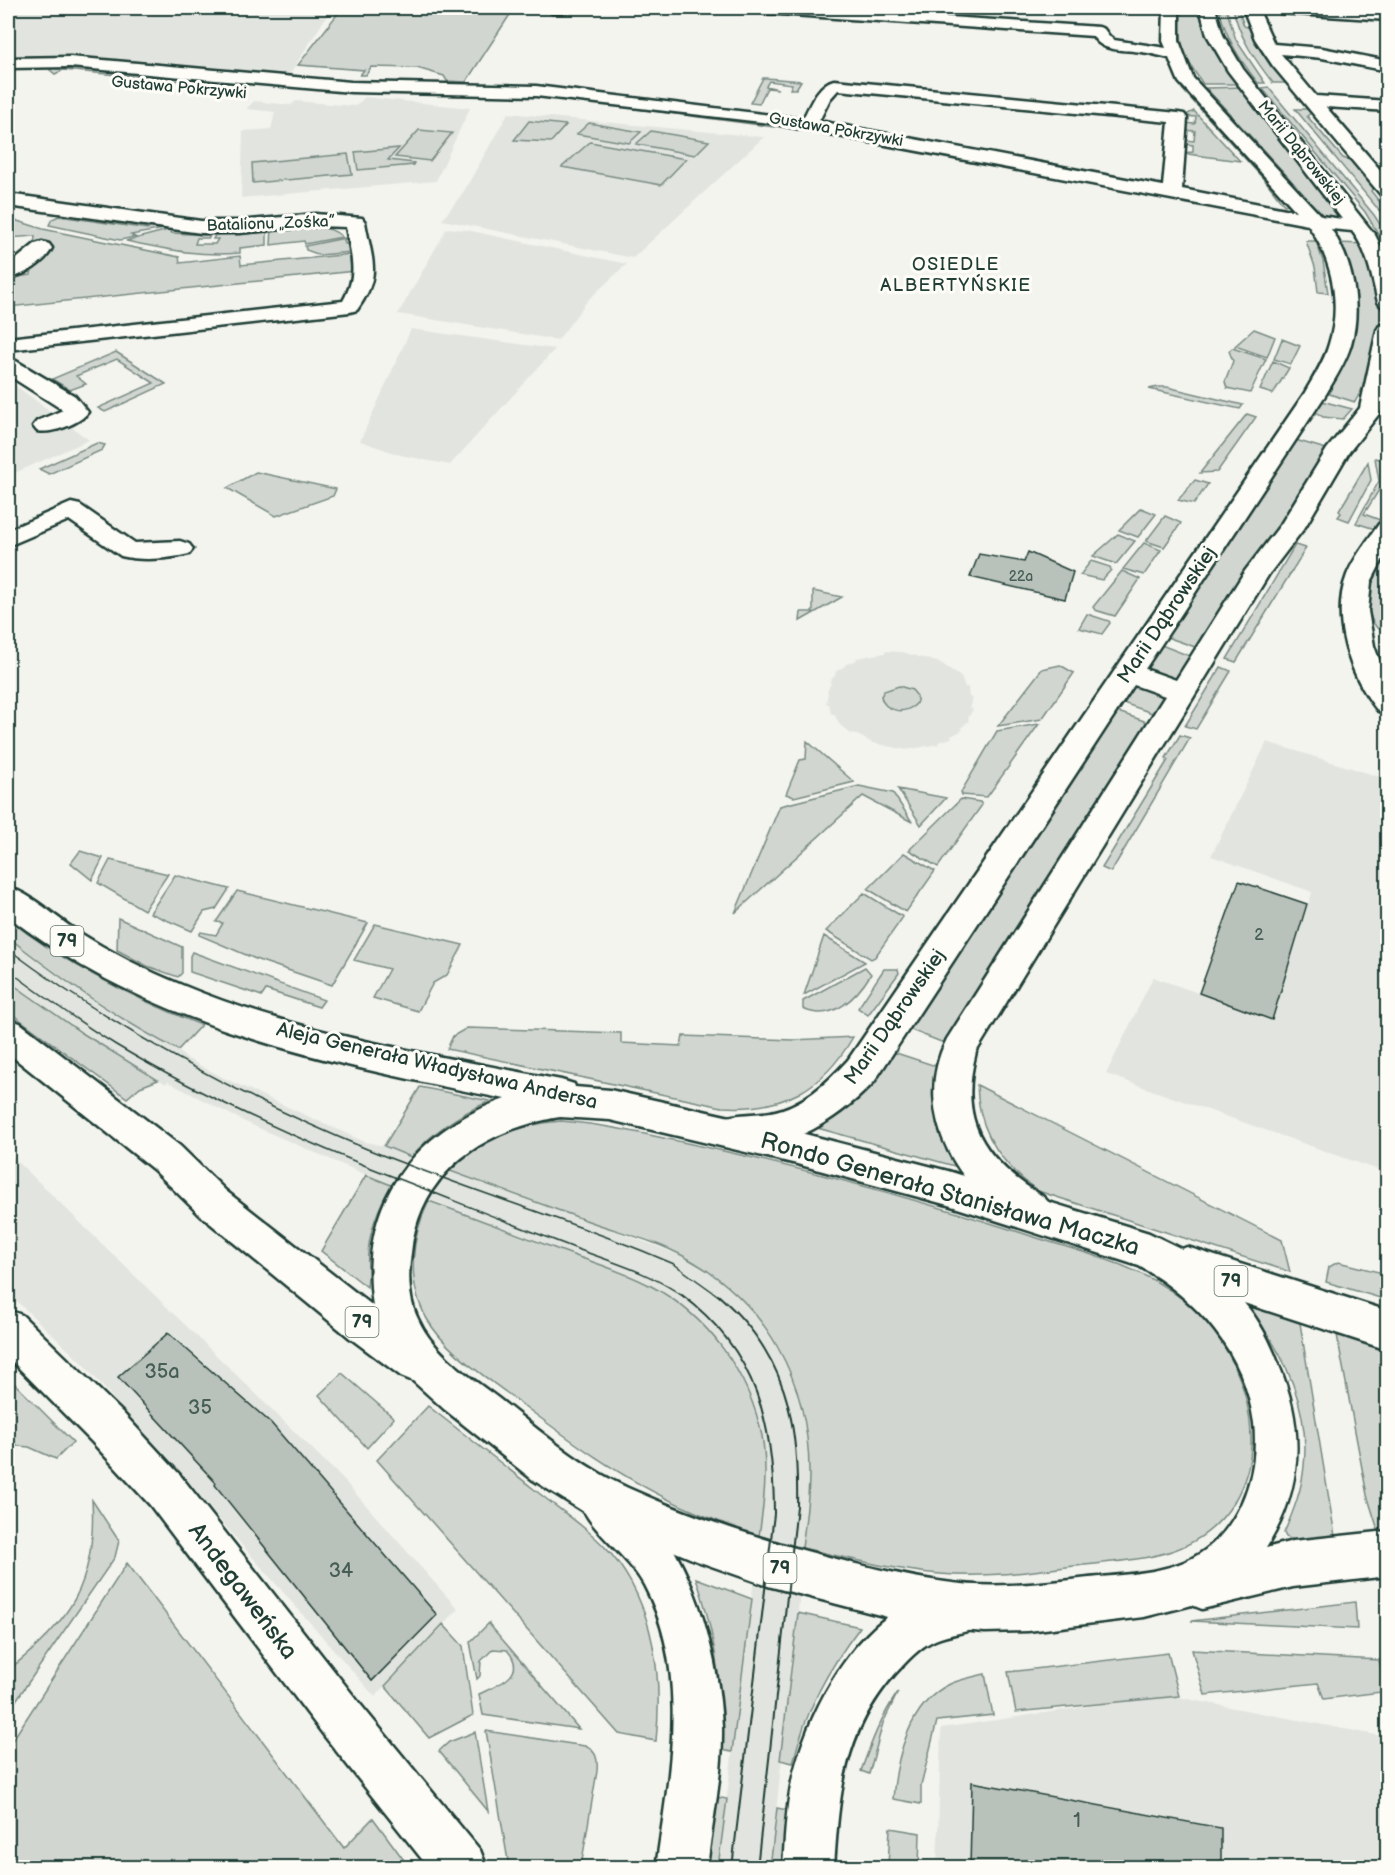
<svg xmlns="http://www.w3.org/2000/svg" width="1395" height="1875" viewBox="0 0 1395 1875" font-family="'Balsamiq Sans',sans-serif">
<rect width="100%" height="100%" fill="#f4f4ef"/>
<filter id="ink" filterUnits="userSpaceOnUse"><feTurbulence type="fractalNoise" baseFrequency=".0167" numOctaves="2"/><feDisplacementMap in="SourceGraphic" scale="12" xChannelSelector="R" yChannelSelector="G"/><feConvolveMatrix kernelMatrix="1 2 1 2 8 2 1 2 1" color-interpolation-filters="sRGB"/></filter>
<g filter="url(#ink)">
<path fill="#e2e5df" d="M8 8H332L288 77 83 58 8 57Z
M365 97 470 108 436 181 241 198 243 131 271 129 275 112 246 109 254 101 291 105 296 101 355 106Z
M508 113 764 137 633 258 442 220 464 191Z
M447 228 467 230 627 264 588 300 558 340 398 314Z
M411 329 555 349 450 465 400 455 360 441Z
M8 380 89 440 8 476Z
M885 651 902 652 941 663 961 677 965 687H968L969 697 972 698 970 708 973 709 968 719 969 721 961 728 963 730 951 736 952 738 938 742 939 744 906 750 873 743 853 733 851 734 840 725 834 714H831L829 704 826 703 828 693 827 692 831 683 829 682 836 674 835 672 845 666 844 665 857 660 856 658 885 653Z
M1267 742 1387 779V1173L1106 1074 1153 977 1272 1019 1312 892 1211 856Z
M8 937 34 958 130 1023 178 1050 186 1058 226 1079 365 1142 384 1146 683 1256 723 1282 740 1296 757 1316 783 1357 801 1400 808 1449 810 1475 798 1613 770 1867H718L765 1490 762 1437 757 1418 626 1275 366 1175 245 1122 168 1082 166 1084 82 1033 8 981Z
M8 1152 341 1477 458 1609 375 1697 82 1363 8 1293Z
M1167 1695 1387 1737V1867L937 1868 941 1728Z"/>
<path fill="#d1d6d1" stroke="#788a82" stroke-width="1.5" d="M342 8H540L511 13 466 82 447 81 444 76 417 68 371 67 366 75H360L364 70 298 65Z
M1180 8H1197L1210 34 1242 84H1203C1182 55 1179 43 1180 8Z
M1219 8H1226L1236 40 1265 83H1258C1240 60 1225 37 1219 8Z
M1233 8H1238L1244 26 1253 29 1288 83H1273C1255 60 1239 37 1233 8Z
M55 66 228 83 233 79 241 83C237 89 229 89 222 89L225 85 63 70 55 74 50 70Z
M763 78H766L801 81 796 89H790L792 84 769 81 766 86 778 89 767 88 759 104 750 103Z
M1245 87 1342 219 1323 217 1319 214 1289 178 1206 88Z
M1268 87 1374 215 1387 235V242H1383L1365 212 1262 88Z
M1182 89H1188L1288 204 1284 205 1268 184Z
M514 93 777 124 774 127 539 96 503 94Z
M1295 109H1307L1311 113 1307 116 1343 158 1352 161 1374 187 1371 191 1387 211V220Z
M1194 111 1240 161 1180 153 1193 152V145L1185 144 1186 140 1194 141 1195 131 1182 130 1183 123 1195 124 1196 117 1184 116Z
M529 121 566 125 551 142 514 140Z
M589 123 641 132 629 143 577 134Z
M419 130 452 133 430 161 395 157Z
M651 131 709 141 695 155 636 144Z
M590 142 686 159 661 185 562 167Z
M399 148 388 160 414 163V165L358 170 355 152Z
M348 154 352 174 253 183 252 163Z
M59 216 148 229 155 224 169 228 131 235 135 237 120 240 49 225 52 219Z
M8 218 43 229 179 257 180 263 240 256 241 265 352 254 355 271 8 307V278L31 275 35 236 8 238Z
M267 227V245L240 248V253C200 257 165 249 126 241L172 229 171 233 210 235 209 238H197L195 244H215L218 239H213L215 235 258 233Z
M272 227H276V231C296 229 327 221 342 237L305 244 304 241 271 245Z
M350 237 344 240 345 244H351L352 252 320 255 306 250 305 246Z
M1306 241H1316L1323 261 1328 293 1318 292 1315 267Z
M1336 243 1365 244C1371 265 1380 287 1382 308 1384 340 1371 374 1355 402L1323 392 1335 371Z
M1254 329 1275 337 1267 357 1235 346Z
M1282 339 1300 346 1291 364 1274 359Z
M1232 348 1266 359 1250 393 1227 388 1225 382 1233 361 1229 351Z
M116 352 166 384 105 412 98 408 154 383 117 359 76 376 86 384 70 390 52 379Z
M1273 361 1289 368 1273 394 1260 390Z
M1158 387H1167L1243 405 1240 409 1149 389Z
M1318 400 1352 409 1343 419 1323 417 1314 411Z
M1247 414 1256 417 1217 472 1200 473Z
M1292 439 1326 449 1201 649 1161 635Z
M97 443 105 445 102 450 49 474 39 469Z
M1375 458 1388 461 1387 477 1364 514 1380 520 1375 529 1356 523 1379 481Z
M1368 462 1371 480 1349 521 1338 517 1341 513 1339 511Z
M256 472 336 489 333 496 276 516 227 488Z
M1195 480 1208 484 1194 504 1178 500Z
M1141 508 1156 514 1138 537 1119 530Z
M1165 516 1181 523 1164 547 1146 541Z
M1118 534 1135 541 1116 564 1093 556Z
M1144 543 1161 550 1144 575 1123 569Z
M1295 545 1306 548 1236 662 1227 659Z
M1091 561 1110 567 1111 570 1102 580 1080 575Z
M1380 563 1388 566 1380 597 1382 629 1377 628C1361 608 1369 584 1380 563Z
M1122 571 1140 579 1115 616 1095 610 1093 607Z
M813 591 842 597 800 621 801 612H813Z
M1087 614 1109 621 1110 623 1102 634 1079 628Z
M1156 643 1195 658C1191 663 1185 674 1179 677 1169 683 1150 673 1143 664Z
M1060 665 1074 673 1042 719 998 726 1042 669Z
M1221 667 1231 671 1196 729 1185 726Z
M899 686 912 690 917 696V703C907 715 884 713 881 696L884 691Z
M1139 687 1154 691 1163 697 1165 703 1158 715 1117 701 1130 688Z
M1112 710 1153 724 949 1045 903 1027Z
M1039 724 987 797 962 795 961 792 997 731Z
M1180 735 1190 738 1111 872 1102 868 1168 760 1166 758Z
M807 741 854 782 794 797 786 794 800 760 806 759Z
M859 786 893 793 912 822 863 796 735 913 780 806Z
M898 789 946 798 921 825Z
M961 799 980 802 982 805 938 867 909 850Z
M80 851 103 858 92 880 71 863Z
M904 853 935 871 906 912 868 889Z
M110 860 168 874 144 910 98 883Z
M175 875 229 889 216 909 204 912 192 931 150 913Z
M237 891 368 923 332 985 258 960 199 935 201 932 216 935 223 923 216 922Z
M864 893 903 917 875 957 871 959 826 931Z
M118 918 182 947V973L178 977 147 966 117 950Z
M8 919C65 964 133 998 201 1025L178 1050C117 1019 61 979 8 937Z
M375 924 463 945 447 975 433 983 418 1011 373 998 389 969 354 960Z
M824 936 865 962 804 995Z
M192 952 324 1000 319 1007 266 990 262 996 190 972V956Z
M865 967 871 974C857 997 833 1023 803 1009V1001Z
M884 969H898L899 973 868 1015 858 1008Z
M8 981 82 1033 158 1080 140 1087 127 1098 8 1011Z
M467 1028 621 1033V1043L681 1046 683 1036 793 1040 853 1037C823 1089 783 1111 722 1107L447 1049 453 1036Z
M887 1050 942 1068 958 1167 814 1127Z
M977 1085 1282 1240 1290 1272 1038 1191C1001 1165 978 1131 977 1085Z
M420 1087 490 1101C460 1114 433 1131 411 1157L384 1146Z
M561 1121C614 1125 666 1139 719 1150 821 1173 922 1201 1022 1233 1075 1251 1138 1263 1182 1299 1224 1333 1250 1384 1251 1438 1252 1461 1245 1483 1234 1502 1198 1561 1135 1559 1074 1566 1029 1572 985 1578 940 1574 894 1570 848 1558 802 1548 805 1524 809 1499 809 1475 810 1382 767 1302 685 1257 656 1241 622 1233 591 1222 544 1205 497 1188 450 1171 480 1140 518 1124 561 1121Z
M366 1175 391 1185C379 1206 370 1228 368 1253 367 1264 369 1276 367 1287L321 1251Z
M429 1201C473 1217 518 1234 562 1251 591 1262 623 1271 651 1286 708 1316 749 1373 762 1436 768 1468 764 1503 759 1536 737 1528 713 1520 691 1510 624 1481 565 1437 507 1393 479 1372 445 1350 427 1319 406 1282 411 1237 429 1201Z
M1338 1262 1387 1274V1300L1326 1282 1329 1267Z
M1252 1307 1300 1323 1335 1536 1296 1541 1286 1537 1284 1533C1293 1512 1302 1490 1304 1466 1310 1412 1286 1352 1250 1312Z
M1337 1335 1387 1349V1532L1379 1533 1367 1495Z
M342 1373 394 1418 367 1448 319 1395Z
M8 1380H11L73 1442 56 1459 29 1447 8 1445Z
M428 1406C464 1434 500 1462 535 1490 561 1511 591 1530 612 1555 654 1605 663 1677 656 1741L619 1734 377 1460Z
M92 1500 119 1541 115 1557 8 1712V1670C71 1622 97 1581 92 1500Z
M127 1563 344 1848 373 1818 409 1867H8V1747Z
M696 1578 752 1599 732 1752 721 1750C723 1690 716 1635 696 1578Z
M1355 1602 1357 1629 1191 1621Z
M798 1613 860 1627C827 1671 806 1709 793 1763L780 1760Z
M489 1623V1624L579 1729 483 1715 479 1694C498 1685 529 1675 507 1650L493 1649 481 1661 480 1676 477 1679 470 1642Z
M443 1624 463 1646 473 1715 429 1738 385 1686Z
M1192 1650 1379 1660 1387 1696H1383L1381 1692 1324 1699 1318 1683 1205 1695Z
M1168 1653 1179 1696 1016 1712 1008 1672Z
M985 1674 993 1715 937 1721 921 1785V1804L893 1799C896 1759 909 1703 950 1684 961 1679 973 1677 985 1674Z
M898 1692 883 1723 869 1774 861 1771C871 1743 881 1717 898 1692Z
M486 1731 585 1746C597 1751 598 1760 597 1771L581 1867H509Z
M475 1732 488 1811 439 1751 449 1742Z
M716 1797 727 1799 718 1867 707 1868Z
M777 1808 788 1810 782 1867 770 1868Z
M890 1828 920 1833 919 1867H888Z"/>
<path fill="#b9c1bb" stroke="#1f3d34" stroke-width="1.5" d="M1028 552 1073 572 1065 599 970 577 979 554 1024 562Z
M1239 881 1307 904 1272 1020 1199 993Z
M168 1333 271 1423 437 1615 372 1681 215 1485 216 1483 118 1377Z
M972 1782 1221 1828V1868H970Z"/>
<g fill="none" stroke-linecap="round" stroke-linejoin="round">
<g stroke="#1f3d34" stroke-width="5">
<path id="minor" d="M551 8H577L574 11 552 13 549 10Z
M756 8H813L1099 27 1104 29 1109 36 1114 40 1166 48 1163 41 1164 8H1179V41L1193 78 1321 216 1342 219 1228 71 1207 35 1200 8H1215L1223 35 1243 69 1375 235 1388 261V308L1381 306 1378 302C1372 278 1368 251 1352 231L1331 229C1353 262 1362 306 1351 344 1346 362 1335 378 1326 394L1145 669 1176 680 1245 571 1281 524 1327 449 1360 408 1377 330 1380 325 1388 324V391L1382 410 1349 452 1305 527 1269 574 976 1052C961 1111 975 1148 1024 1184 1037 1194 1046 1194 1053 1211L1048 1223 1034 1228C960 1201 909 1113 947 1039L1165 696 1134 685 874 1082C837 1121 776 1161 720 1141L715 1130 720 1119C737 1113 754 1115 771 1112 803 1106 827 1083 848 1060L1304 394C1313 378 1324 362 1329 344 1342 304 1332 259 1308 225L770 123 536 96 351 92 70 67 8 68V58L70 57 351 82 536 86 803 119C810 105 818 84 834 80L1178 113 1184 114 1187 118 1182 189 1296 211 1179 82 1169 58C1160 56 1151 53 1141 52 1125 49 1102 53 1093 36L764 13ZM838 90 1169 122 1163 186 819 121 830 99Z
M1243 8H1258L1274 44 1322 48 1388 61V71L1322 58 1281 54 1316 96 1388 101V111L1326 107 1388 179V196L1381 195 1273 66 1255 39Z
M1272 8H1342L1388 10V20L1280 13Z
M8 194 201 221H239L316 214 362 218 365 222C372 262 382 275 357 310L350 312 8 350V338L343 301C359 273 351 257 346 227L316 226 239 233H201L8 206Z
M42 242 49 244 52 248C45 263 24 276 8 278V266L35 244Z
M8 359 16 361 75 396 88 412C80 424 51 434 37 431L33 426 37 421 63 410 8 375Z
M71 503 80 505 135 543 180 541 189 544 193 549 189 554C169 559 141 561 121 556L69 520 8 546V530Z
M1388 522V549L1371 582 1368 611 1374 646 1388 683V713L1378 711C1350 676 1330 619 1347 575 1354 557 1368 540 1379 524Z
M8 1310 22 1315 122 1412 180 1475 360 1704 480 1850 487 1868H429L326 1738 150 1505 92 1442 8 1357Z
M602 1481C684 1515 719 1647 722 1727 723 1774 712 1821 707 1868H656C669 1775 691 1673 644 1585 627 1554 592 1533 580 1503L586 1487Z
M963 1588 979 1595 986 1611 979 1627C965 1633 949 1634 935 1640 919 1647 906 1662 894 1675 843 1734 839 1794 834 1868H783C785 1839 786 1809 792 1781 806 1718 847 1636 906 1605 924 1595 943 1592 963 1588Z"/>
</g>
<g stroke="#1f3d34" stroke-width="5">
<path id="major" d="M8 887C33 895 55 917 77 931 110 952 145 970 182 985 301 1035 434 1055 561 1080L574 1084 575 1087 610 1090 797 1132 948 1171 1149 1233 1182 1249 1187 1247 1388 1311V1350L1244 1303C1259 1320 1270 1342 1278 1363 1305 1427 1304 1488 1266 1548L1293 1541 1388 1531V1576L1293 1587 1202 1609 1192 1605 1144 1617 1028 1631 985 1632 949 1629 895 1619 768 1586 697 1561 592 1517 533 1480 444 1409 413 1381 401 1376 350 1338 200 1215 154 1170 8 1053V1019L20 1023 180 1146 226 1191 373 1306C358 1205 412 1132 505 1099 331 1064 151 1028 8 916ZM560 1117 610 1120 797 1164 948 1205 1139 1266C1198 1300 1245 1352 1254 1423 1260 1476 1237 1540 1184 1562 1153 1575 1114 1575 1080 1579 1035 1584 990 1589 945 1582 915 1578 886 1571 856 1564 778 1545 701 1521 628 1488 579 1466 539 1430 498 1398 469 1376 433 1353 418 1319 408 1299 408 1274 411 1253 419 1171 485 1129 560 1117Z"/>
</g>
<use href="#minor" fill="#fdfcf7" fill-rule="evenodd"/>
<use href="#major" fill="#fdfcf7" fill-rule="evenodd"/>
<path stroke="#1f3d34" stroke-width="1.5" d="M8 949C119 1032 239 1096 367 1149 458 1186 552 1215 643 1251L674 1264 720 1297
M8 970C43 996 79 1022 116 1045 210 1101 310 1145 412 1184 465 1205 519 1227 572 1247 611 1262 650 1272 684 1297"/>
<path stroke="#1f3d34" stroke-width="2" d="M682 1295C757 1351 774 1425 774 1514L732 1868
M718 1295C786 1354 799 1420 797 1506L757 1868"/>
</g>
</g>
<g text-anchor="middle" dominant-baseline="central" stroke-width="6" stroke-linejoin="round" paint-order="stroke">
<g font-size="14" fill="#465e56">
<text x="1021" y="576">22a</text>
</g>
<g font-size="16" fill="#1f3d34" stroke="#fdfcf7">
<text transform="translate(179 88) rotate(5)">Gustawa Pokrzywki</text>
<text transform="translate(836 130) rotate(10)">Gustawa Pokrzywki</text>
<text transform="translate(1301 153) rotate(51)">Marii Dąbrowskiej</text>
<text transform="translate(271 224) rotate(-2)">Batalionu „Zośka”</text>
</g>
<g font-size="16" fill="#465e56">
<text x="1259" y="935">2</text>
</g>
<g font-size="18" letter-spacing="1.5" fill="#1f3d34" stroke="#fdfcf7">
<text x="956" y="264">OSIEDLE<tspan x="956" dy="21">ALBERTYŃSKIE</tspan></text>
</g>
<g fill="#fdfcf7" stroke="#62766e" stroke-width="1.5">
<rect x="50.5" y="926" width="33" height="30" rx="4.5"/>
<rect x="1214.5" y="1266" width="33" height="30" rx="4.5"/>
<rect x="345.5" y="1307" width="33" height="30" rx="4.5"/>
<rect x="763.5" y="1553" width="33" height="30" rx="4.5"/>
</g>
<g font-size="18" font-weight="bold" fill="#1f3d34">
<text x="67" y="941">79</text>
<text x="1231" y="1281">79</text>
<text x="362" y="1322">79</text>
<text x="780" y="1568">79</text>
</g>
<g font-size="20" fill="#1f3d34" stroke="#fdfcf7">
<text transform="translate(1167 615) rotate(-56)">Marii Dąbrowskiej</text>
<text transform="translate(895 1017) rotate(-55)">Marii Dąbrowskiej</text>
<text transform="translate(437 1066) rotate(13)">Aleja Generała Władysława Andersa</text>
</g>
<g font-size="20" fill="#465e56">
<text x="162" y="1372">35a</text>
<text x="200" y="1408">35</text>
<text x="341" y="1571">34</text>
<text x="1077" y="1821">1</text>
</g>
<g font-size="24" fill="#1f3d34" stroke="#fdfcf7">
<text transform="translate(950 1194) rotate(16)">Rondo Generała Stanisława Maczka</text>
<text transform="translate(243 1591) rotate(53)">Andegaweńska</text>
</g>
</g>
<rect width="1395" height="1875" fill="none" stroke="#fdfcf7" stroke-width="30"/>
<rect x="15" y="15" width="1365" height="1845" fill="none" stroke="#1f3d34" stroke-width="2" filter="url(#ink)"/>
</svg>
